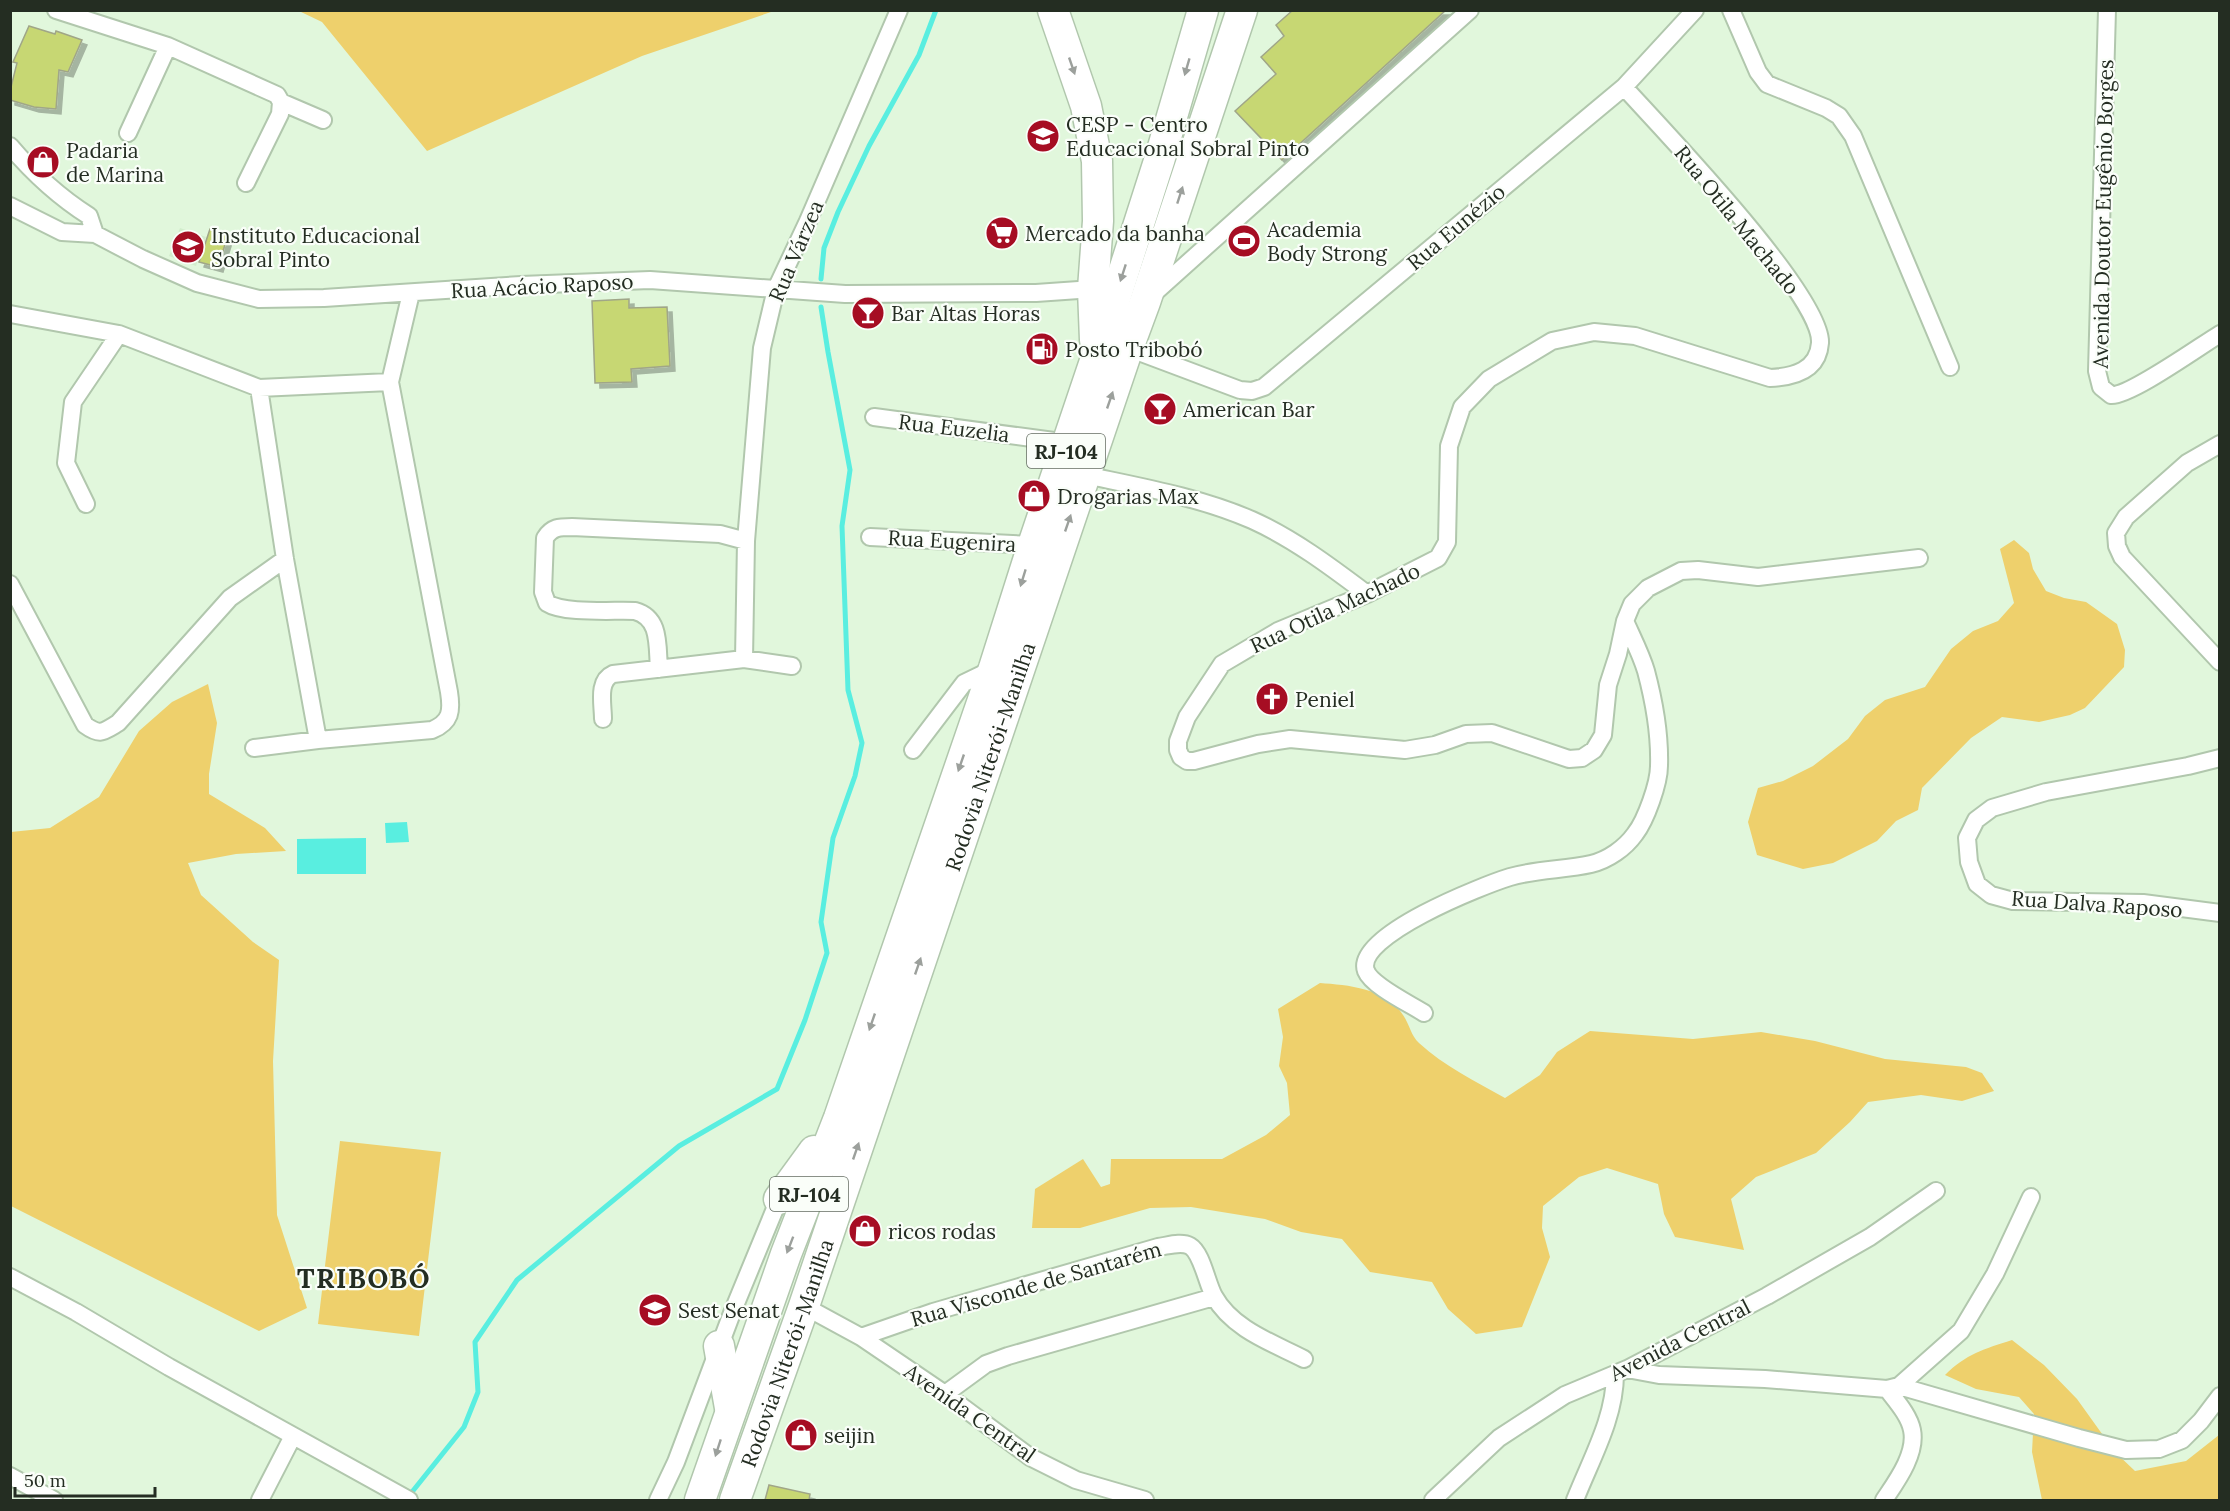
<svg xmlns="http://www.w3.org/2000/svg" width="2230" height="1511" viewBox="0 0 2230 1511" font-family="Lora,serif">
<defs>
<filter id="shadow"><feDropShadow dx="5" dy="5" stdDeviation="0" flood-color="#0004"/></filter>
</defs>
<rect width="100%" height="100%" fill="#e1f7dc"/>
<path fill="#d2edcc" d="M180 228 206 237 196 266 169 256Z"/>
<path fill="#eed06c" d="M299 11H774L642 56 427 151 322 22Z
M2014 540 2029 553 2033 569 2046 591 2064 598 2086 602 2117 624 2125 650 2124 667 2085 708 2070 715 2039 722 2002 717 1971 738 1922 788 1918 810 1896 821 1877 841 1833 863 1803 869 1757 855 1748 822 1758 788 1783 781 1813 766 1848 739 1865 716 1885 700 1925 687 1951 649 1973 631 1998 621 2014 603 2000 549Z
M208 684 217 723 209 774V794L265 828 286 851 236 854 188 863 201 895 253 942 279 960 273 1061 277 1215 307 1308 259 1331 11 1206V832L50 828 99 797 139 731 172 702Z
M1320 983C1347 985 1387 988 1403 1015 1409 1023 1411 1036 1419 1043 1444 1066 1475 1081 1505 1098L1540 1075 1557 1052 1590 1031 1693 1039 1761 1032 1815 1041 1885 1059 1966 1067 1982 1073 1994 1091 1962 1101 1921 1095 1868 1102 1850 1122 1816 1153 1756 1177 1731 1199 1744 1250 1675 1237 1664 1214 1658 1184 1607 1168 1579 1177 1543 1206 1542 1228 1550 1257 1522 1327 1476 1334 1448 1309 1432 1282 1370 1272 1342 1239 1301 1232 1265 1219 1191 1207 1150 1208 1080 1228H1032L1035 1189 1083 1159 1101 1187 1110 1184 1111 1159H1222L1266 1135 1290 1115 1287 1083 1279 1066 1283 1037 1278 1009Z
M340 1141 441 1152 419 1336 318 1324Z
M2012 1340 2044 1365 2077 1399 2115 1452 2135 1471 2186 1461 2219 1435V1500H2042L2032 1452 2034 1414 2019 1397 1976 1389 1945 1375C1966 1354 1984 1349 2012 1340Z"/>
<path fill="#59eee0" d="M407 822 409 842 386 843 385 823Z
M366 838V874H297V839Z"/>
<g fill="none" stroke-linecap="round" stroke-linejoin="round">
<path stroke="#59eee0" stroke-width="5" d="M821 279 824 248 838 212 869 146 919 55 936 10
M408 1497 464 1427 478 1392 475 1342 517 1280 679 1146 777 1089 805 1020 827 953 821 922 833 838 855 776 862 743 848 690 842 526 850 470 828 352 821 307"/>
</g>
<path fill="#c7d773" stroke="#a0a688" stroke-width="1.5" filter="url(#shadow)" d="M1293 10H1446L1282 160 1235 111 1276 74 1261 57 1284 36 1276 25Z
M29 26 55 34 56 31 82 40 68 72 59 70 56 109 34 107 10 100V91L17 63 13 62Z
M210 229 228 235 218 267 199 262Z
M629 299V308L667 307 670 366 631 369 632 382 595 383 592 301Z
M769 1485 810 1494 809 1500H765Z"/>
<g fill="none" stroke-linecap="round" stroke-linejoin="round">
<g stroke="#b1c7ad" stroke-width="20">
<path id="street" d="M56 10 168 46 277 95 281 102 280 114 246 183
M1731 10 1758 72 1767 84 1826 108 1839 116 1853 136 1950 367
M2107 10 2097 371 2101 387 2111 395C2129 397 2200 346 2220 334
M1624 87C1661 128 1823 296 1820 343 1818 371 1793 377 1770 378L1635 336 1594 332 1552 341 1489 379 1462 407 1449 446 1447 542 1438 558 1367 594 1278 631 1222 664 1187 717 1178 741V750L1181 757 1187 761H1194L1258 744 1290 739 1405 750 1435 745 1466 734 1492 733 1569 759 1582 758 1594 750 1603 735 1608 685 1618 654 1625 621 1632 604 1648 588 1681 571 1698 570 1758 577 1919 558
M281 102 323 120
M128 133 168 46
M10 146C33 173 59 197 89 216L95 234
M10 206 62 232 95 234 143 259 197 283 259 299 324 298 521 285 650 280 845 294 1036 293 1093 289
M1152 295 1470 10
M10 314 119 334 259 388 390 382
M1128 348 1240 390 1252 391 1264 387 1624 87 1695 10
M259 388 285 559 318 740
M874 417 1069 443
M2220 444 2187 463 2126 517 2116 533 2117 546 2122 557 2220 662
M1085 475C1141 487 1199 497 1252 520 1294 539 1331 567 1367 594
M86 504 66 463 73 402 119 334
M870 537 1033 545
M10 584 85 725C100 736 103 732 118 723L230 598 285 559
M744 659 746 541 762 348 776 289 808 221 899 10
M659 669C657 646 661 618 635 611 613 610 564 614 547 603L543 592 545 538C552 527 559 527 572 527L720 534 746 541
M603 719C603 704 597 681 613 674L744 659 792 666
M254 748 318 740 432 730C451 722 452 711 449 692L390 382 411 293
M913 750 964 683 993 669
M2220 758 2188 766 2046 792 1992 808 1976 820 1967 838 1969 862 1977 884 1991 895 2013 901 2143 903 2220 913
M1424 1013C1410 1004 1372 986 1366 971 1353 936 1484 885 1510 877 1537 869 1565 870 1591 864 1608 860 1625 848 1635 834 1646 820 1659 783 1659 766 1660 735 1654 701 1646 671 1641 654 1632 637 1625 621
M10 1277 76 1312 169 1367 409 1500
M804 1306 861 1337 945 1394 1030 1457 1076 1480 1145 1500
M861 1337 933 1312 1158 1247C1167 1246 1181 1241 1190 1246 1202 1253 1207 1284 1214 1296 1232 1329 1273 1343 1304 1359
M1627 1369 1659 1375 1765 1379 1887 1389 1899 1386 1961 1331 1995 1274 2031 1197
M1899 1386 2079 1438 2126 1450 2159 1449 2182 1440 2201 1421 2220 1396
M945 1394 986 1364 1008 1356 1214 1297
M10 1476 54 1500
M260 1500 293 1436
M658 1500 676 1462 732 1313 779 1199
M1433 1500 1499 1438 1565 1395 1627 1369 1767 1296 1870 1237 1936 1191
M1575 1500C1591 1459 1615 1418 1615 1374
M1884 1500C1896 1482 1917 1454 1912 1430 1909 1415 1896 1401 1887 1389"/>
</g>
<g stroke="#b1c7ad" stroke-width="33">
<g id="highway">
<path d="M1053 10 1086 106 1097 161 1098 221 1093 289 1095 340"/>
<path d="M779 1199 814 1151"/>
<path d="M719 1346 730 1408"/>
<path d="M700 1500 786 1254 839 1118 994 668 1033 545 1096 358 1159 161 1203 10"/>
<path id="s1" d="M735 1500 804 1306 1128 348 1145 302 1242 10"/>
</g>
</g>
<use href="#street" stroke="#fff" stroke-width="16"/>
<use href="#highway" stroke="#fff" stroke-width="30"/>
</g>
<defs><path id="oneway-solid" d="M-6-.8H1V-3.2L6.5 0L1 3.2V.8H-6Z" transform="scale(1.5)"/></defs>
<g fill="#9ca09c">
<use href="#oneway-solid" transform="translate(1072 66) rotate(71)"/>
<use href="#oneway-solid" transform="translate(1187 67) rotate(106)"/>
<use href="#oneway-solid" transform="translate(1180 195) rotate(-72)"/>
<use href="#oneway-solid" transform="translate(1123 273) rotate(108)"/>
<use href="#oneway-solid" transform="translate(1110 400) rotate(-71)"/>
<use href="#oneway-solid" transform="translate(1068 523) rotate(-71)"/>
<use href="#oneway-solid" transform="translate(1023 578) rotate(107)"/>
<use href="#oneway-solid" transform="translate(961 763) rotate(109)"/>
<use href="#oneway-solid" transform="translate(918 966) rotate(-71)"/>
<use href="#oneway-solid" transform="translate(872 1022) rotate(109)"/>
<use href="#oneway-solid" transform="translate(856 1151) rotate(-71)"/>
<use href="#oneway-solid" transform="translate(790 1245) rotate(111)"/>
<use href="#oneway-solid" transform="translate(718 1448) rotate(108)"/>
</g>
<defs>
<g id="school-disc" transform="scale(1.725)"><circle r="9.5" fill="#a60d23" stroke="#fafef9"/><path d="M0-5L7-2L0 1L-7-2ZM-4 1L0 2.5L4 1V4Q0 6-4 4Z" fill="#fff"/></g>
<g id="shop-disc" transform="scale(1.725)"><circle r="9.5" fill="#a60d23" stroke="#fafef9"/><path d="M-5-2.5h2.3a2.7 3.5 0 0 1 5.4 0H5L5.5 6h-11ZM-1.5-2.5h3a1.5 2.3 0 0 0-3 0Z" fill="#fff"/></g>
<g id="supermarket-disc" transform="scale(1.725)"><circle r="9.5" fill="#a60d23" stroke="#fafef9"/><path d="M-6-5.5h2.5l.6 2H6L4.5 2H-2.5L-4.4-4H-6ZM-1.5 3.2a1.3 1.3 0 1 0 .1 0ZM3 3.2a1.3 1.3 0 1 0 .1 0Z" fill="#fff"/></g>
<g id="stadium-disc" transform="scale(1.725)"><circle r="9.5" fill="#a60d23" stroke="#fafef9"/><path d="M0-5a6.5 5 0 1 0 0 10a6.5 5 0 1 0 0-10ZM-3.5-1.8h7v3.6h-7Z" fill="#fff"/></g>
<g id="bar-disc" transform="scale(1.725)"><circle r="9.5" fill="#a60d23" stroke="#fafef9"/><path d="M-6-5H6L.8 .8V4.5H3.5V6h-7V4.5H-.8V.8Z" fill="#fff"/></g>
<g id="fuel-disc" transform="scale(1.725)"><circle r="9.5" fill="#a60d23" stroke="#fafef9"/><path d="M-5.5-6h7V0h2V4h1.3V-2.5L3-4.5l.8-.8L6-3V5H2.5V1h-1V6h-7ZM-4.2-4.7v3.2H.2V-4.7Z" fill="#fff"/></g>
<g id="church-disc" transform="scale(1.725)"><circle r="9.5" fill="#a60d23" stroke="#fafef9"/><path d="M-1.2-6h2.4v3.5h3.3v2.4h-3.3V6h-2.4V-.1h-3.3v-2.4h3.3Z" fill="#fff"/></g>
</defs>
<g fill-rule="evenodd">
<use href="#school-disc" x="1043" y="136"/>
<use href="#shop-disc" x="43" y="162"/>
<use href="#supermarket-disc" x="1002" y="233"/>
<use href="#stadium-disc" x="1244" y="241"/>
<use href="#school-disc" x="188" y="247"/>
<use href="#bar-disc" x="868" y="313"/>
<use href="#fuel-disc" x="1042" y="349"/>
<use href="#bar-disc" x="1160" y="409"/>
<use href="#shop-disc" x="1034" y="496"/>
<use href="#church-disc" x="1272" y="699"/>
<use href="#shop-disc" x="865" y="1231"/>
<use href="#school-disc" x="655" y="1310"/>
<use href="#shop-disc" x="801" y="1435"/>
</g>
<g text-anchor="middle" dominant-baseline="central" stroke-width="4.5" stroke-linejoin="round" paint-order="stroke">
<g fill="#fafef9" stroke="#646c62" stroke-width="1.5">
<rect x="1027" y="434" width="78" height="34" rx="4.5"/>
<rect x="770" y="1177" width="78" height="34" rx="4.5"/>
</g>
<g font-size="20" font-weight="bold" fill="#242d22">
<text x="1066" y="451">RJ-104</text>
<text x="809" y="1194">RJ-104</text>
</g>
<g font-size="21" fill="#242d22" stroke="#fafef9" text-anchor="start">
<text x="1066" y="124">CESP - Centro<tspan x="1066" dy="24">Educacional Sobral Pinto</tspan></text>
<text x="66" y="150">Padaria<tspan x="66" dy="24">de Marina</tspan></text>
<text x="1267" y="229">Academia<tspan x="1267" dy="24">Body Strong</tspan></text>
<text x="1025" y="233">Mercado da banha</text>
<text x="211" y="235">Instituto Educacional<tspan x="211" dy="24">Sobral Pinto</tspan></text>
<text x="891" y="313">Bar Altas Horas</text>
<text x="1065" y="349">Posto Tribobó</text>
<text x="1183" y="409">American Bar</text>
<text x="1057" y="496">Drogarias Max</text>
<text x="1295" y="699">Peniel</text>
<text x="888" y="1231">ricos rodas</text>
<text x="678" y="1310">Sest Senat</text>
<text x="824" y="1435">seijin</text>
</g>
<g font-size="21" fill="#242d22" stroke="#fafef9">
<text transform="translate(2103 214) rotate(-89)">Avenida Doutor Eugênio Borges</text>
<text transform="translate(1737 220) rotate(51)">Rua Otila Machado</text>
<text transform="translate(1456 227) rotate(-40)">Rua Eunézio</text>
<text transform="translate(796 251) rotate(-67)">Rua Várzea</text>
<text transform="translate(542 286) rotate(-3)">Rua Acácio Raposo</text>
<text transform="translate(954 428) rotate(7)">Rua Euzelia</text>
<text transform="translate(952 541) rotate(3)">Rua Eugenira</text>
<text transform="translate(1335 608) rotate(-25)">Rua Otila Machado</text>
<text stroke="none"><textPath href="#s1" startOffset="786">Rodovia Niterói-Manilha</textPath></text>
<text transform="translate(2097 904) rotate(4)">Rua Dalva Raposo</text>
<text transform="translate(1036 1284) rotate(-16)">Rua Visconde de Santarém</text>
<text transform="translate(1680 1340) rotate(-27)">Avenida Central</text>
<text stroke="none"><textPath href="#s1" startOffset="156">Rodovia Niterói-Manilha</textPath></text>
<text transform="translate(970 1413) rotate(35)">Avenida Central</text>
</g>
<g font-size="27" font-weight="bold" letter-spacing="1.5" fill="#242d22" stroke="#fafef9">
<text x="364" y="1278">TRIBOBÓ</text>
</g>
</g>
<rect width="2230" height="1511" fill="none" stroke="#242d22" stroke-width="24"/>
<path d="M15 1487v9h140v-9" fill="none" stroke="#242d22" stroke-width="3"/>
<text x="24" y="1487" font-size="18" fill="#242d22" stroke="#fafef9" stroke-width="4.5" paint-order="stroke">50 m</text>
</svg>
